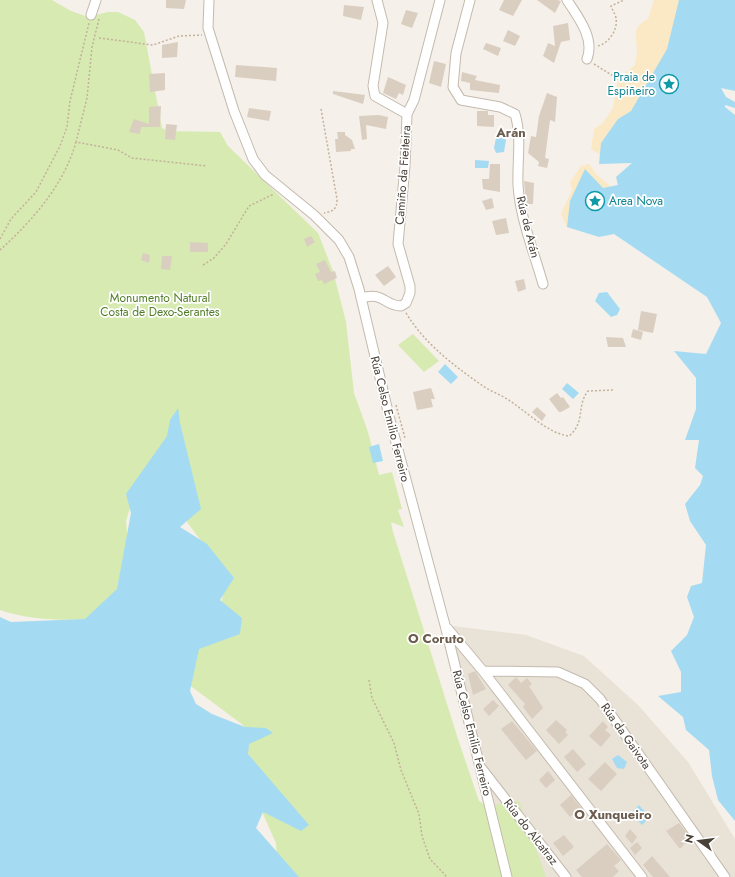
<svg xmlns="http://www.w3.org/2000/svg" width="735" height="877" viewBox="0 0 735 877" font-family="Jost,sans-serif">
<rect width="100%" height="100%" fill="#f5f0e9"/>
<path fill="#e9e2d7" d="M445 625 526 635 584 656 639 706 688 762 735 839V877H507Z"/>
<path fill="#d7eab1" d="M0 0H52L71 11 88 17 108 12H118L135 20 144 32 162 128 168 131 220 132 228 146 318 233 333 271 346 322 354 393 368 432 379 475 392 472 402 509 398 510 404 527 391 522 393 532 458 739 479 801 487 806 519 801 546 877H263L277 862 276 843 254 794 243 725 188 684 197 642 220 611 226 578 213 557 187 522 185 491 137 485 126 521 128 544 118 584 117 618C77 620 39 623 0 610Z
M413 334 439 361 424 372 398 345Z"/>
<path fill="#fae9c4" d="M654 0H735L617 161 608 160 591 149 594 129 602 124 613 108 618 79 635 65C636 60 637 54 637 49 636 32 632 28 648 19Z
M589 164 597 175 623 197 575 229 567 227 561 214 572 190 570 182 581 166Z"/>
<path fill="#a4dbf3" d="M679 0H735V91L721 88 726 97 735 102V108L725 105V107L735 115V821L718 800 712 776 709 750 686 730 683 717 658 696 681 692V672L671 651 687 635 694 617 687 597 691 586 702 583 706 545 690 521 685 504 700 485 703 476 695 468 699 440H685L696 409V378L674 351 706 354 721 323 707 297 614 234 599 237 567 227 570 201 585 169 603 188 618 185 616 177 632 163 599 164 601 143 618 119 631 111 667 49Z
M496 138H504L506 140 504 152 496 153 494 148Z
M475 160 489 161 488 168H475Z
M607 292 620 309 617 315 611 317 595 301 599 293Z
M445 364 458 377 451 384 438 372Z
M567 383 579 393 573 399 562 389Z
M178 408 180 423 201 509 180 527 207 544 234 578 220 600 242 618 240 634 199 649 190 691 196 704 212 714 245 727 266 728 273 733 249 744 248 754 309 825 301 831 263 812 256 828 299 877H0V617L11 622 85 619 117 589 131 513 126 494 167 436 170 420Z
M379 444 383 461 373 463 369 447Z
M618 755 627 762 624 769 617 768 612 759Z
M639 805 650 817 642 825 631 813Z"/>
<path fill="#dacec1" d="M166 0H186L184 9 166 8Z
M504 0H522L513 16 499 10Z
M537 0H557L561 1 555 13Z
M344 5 364 7 361 20 343 16Z
M406 10 418 13 412 28 401 24Z
M568 23 570 40 561 42 554 63 543 56 548 43 555 46 553 26Z
M508 30 520 36 515 46 503 41Z
M178 42 177 57 162 58V45Z
M486 43 501 48 498 56 483 49Z
M434 61 446 64 441 87 429 83Z
M236 65 277 68 276 81 235 77Z
M462 72 477 76 475 80 500 85 499 93 470 90V83L461 81Z
M165 73V90L150 92 149 74Z
M388 77 406 85 403 95 399 93 396 99 383 93Z
M333 91 365 95 363 104 333 94Z
M547 93 557 97 555 122 550 120 545 158 549 159 547 168 538 166 539 162 528 153 531 136 536 137 539 116Z
M161 106 160 127H141L140 134 129 132 134 119 149 124V107Z
M249 108 271 111 269 121 247 117Z
M477 111H488V115H494V127L477 126Z
M379 115 388 117 386 129 366 125 367 139 362 140 359 116Z
M166 124 177 125 175 140 165 139Z
M337 132H345V135L352 140 355 149H351V151L336 152 335 139H338Z
M490 164H500V192L483 189 482 179H489Z
M524 181 534 183 533 204H526Z
M492 198 494 208 486 210 482 201Z
M506 218 509 233 496 235 492 221Z
M311 236 315 242 307 247 304 239Z
M190 242 208 243V252H190Z
M143 253 150 255 149 263 141 260Z
M162 256H172L170 270 161 269Z
M325 260 331 272 335 271 337 278 324 284 322 280 318 281 315 274 320 272 316 264Z
M388 266 396 277 384 286 375 275Z
M524 279 526 289 518 292 515 281Z
M641 311 657 314 653 333 638 330Z
M633 329 643 332 641 340 631 337Z
M606 337 623 338 626 347H608Z
M431 388 435 399H431L433 407 417 410 413 392Z
M557 393 561 398 563 397 570 407 561 412H559L549 399Z
M537 407 546 415 542 421 532 412Z
M475 671 486 689 473 695 468 674Z
M516 677 521 683 527 678 532 684 529 686 543 708 532 719 523 707 525 704 508 685Z
M493 700 499 706 489 716 483 709Z
M556 720 567 730 565 732 568 735 559 744 546 730Z
M512 721 537 751 526 760 501 729Z
M603 721 608 727 605 730 611 735 601 747 589 736Z
M573 749 586 764 577 772 564 757Z
M605 762 617 774 601 791 588 779Z
M548 771 555 780 546 788 539 780Z
M571 795 581 808 570 817 560 805Z
M679 823 690 837 680 849 666 831Z
M630 829 637 837 632 844 625 836Z
M564 835 574 847 563 856 553 843Z
M637 842 642 848 635 855 630 848Z
M607 844 621 860 614 866 619 871 613 877H582L576 870Z
M652 856 670 877H653L643 865Z"/>
<g fill="none" stroke-linecap="round" stroke-linejoin="round">
<g stroke="#c4baae" stroke-width="11">
<path id="minor" d="M209 0 208 28 234 111 253 159 265 175 314 215 339 240 349 257 359 289 390 420 445 625 507 877
M377 0 383 23 373 86 375 96 407 114
M470 0 456 53 453 87 461 100 500 107 515 114C522 137 517 161 518 185 520 218 534 252 543 284
M567 0C578 17 595 38 587 59
M91 15 96 0
M361 298C384 291 384 306 401 306L406 303 410 293V286L398 244 405 166 407 114 414 100 440 0
M447 628 483 671 642 877
M483 671 558 672 585 684 600 699 725 877
M482 769 566 877"/>
</g>
<path stroke="#c3b19c" stroke-width="1.5" stroke-dasharray="2 2" stroke-linecap="butt" d="M99 19 92 47 87 98 76 142 118 150 132 158 207 166
M99 38 153 45 179 36 202 35
M598 46C609 43 618 30 616 18 615 13 612 10 611 6L624 0
M594 64 618 79
M321 109 337 199C337 209 334 211 324 213
M0 239 11 219 36 192 60 146 67 127 70 101 89 23
M0 250C32 221 64 185 76 142
M203 265 214 258 226 244 249 206 274 194
M406 313C425 344 453 365 483 386 490 391 499 394 507 399 525 410 548 434 569 436 586 422 576 406 588 391L613 390
M396 405 405 438
M369 680 372 698 394 743 401 770 419 814 422 836 430 859 447 877"/>
<use href="#minor" stroke="#fff" stroke-width="9"/>
</g>
<defs>
<g id="sight-ring" transform="scale(1)"><circle r="9.5" fill="#fff" stroke="#0f9aa8" stroke-width="1.5"/><path d="M0-6L1.8-2.2L6-1.7L2.9 1.2L3.7 5.4L0 3.3L-3.7 5.4L-2.9 1.2L-6-1.7L-1.8-2.2Z" fill="#0f9aa8"/></g>
</defs>
<g fill-rule="evenodd">
<use href="#sight-ring" x="669" y="84"/>
<use href="#sight-ring" x="595" y="201"/>
</g>
<g text-anchor="middle" dominant-baseline="central" stroke-width="3.5" stroke-linejoin="round" paint-order="stroke">
<g font-size="12" fill="#0d838f" stroke="#fff" text-anchor="end">
<text x="655" y="77">Praia de<tspan x="655" dy="14">Espiñeiro</tspan></text>
<text x="609" y="201" text-anchor="start">Area Nova</text>
</g>
<g font-size="12" fill="#494037" stroke="#fff">
<text transform="translate(403 175) rotate(-86)">Camiño da Fieiteira</text>
<text transform="translate(528 227) rotate(76)">Rúa de Arán</text>
<text transform="translate(390 419) rotate(76)">Rúa Celso Emilio Ferreiro</text>
<text transform="translate(472 733) rotate(76)">Rúa Celso Emilio Ferreiro</text>
<text transform="translate(626 736) rotate(55)">Rúa da Gaivota</text>
<text transform="translate(531 832) rotate(52)">Rúa do Alcatraz</text>
</g>
<g font-size="12" fill="#517e27" stroke="#fff">
<text x="160" y="298">Monumento Natural<tspan x="160" dy="14">Costa de Dexo-Serantes</tspan></text>
</g>
<g font-size="13" font-weight="bold" fill="#6d5d4e" stroke="#fff">
<text x="511" y="132">Arán</text>
<text x="436" y="638">O Coruto</text>
<text x="613" y="814">O Xunqueiro</text>
</g>
</g>
<g transform="translate(699 841) rotate(284)" stroke="#ffffff" stroke-width="3" paint-order="stroke">
<path d="M0-3L7 15L0 10L-7 15Z" fill="#494037"/>
<text y="-6" font-size="11" font-weight="bold" text-anchor="middle" fill="#494037">N</text>
</g>
</svg>
